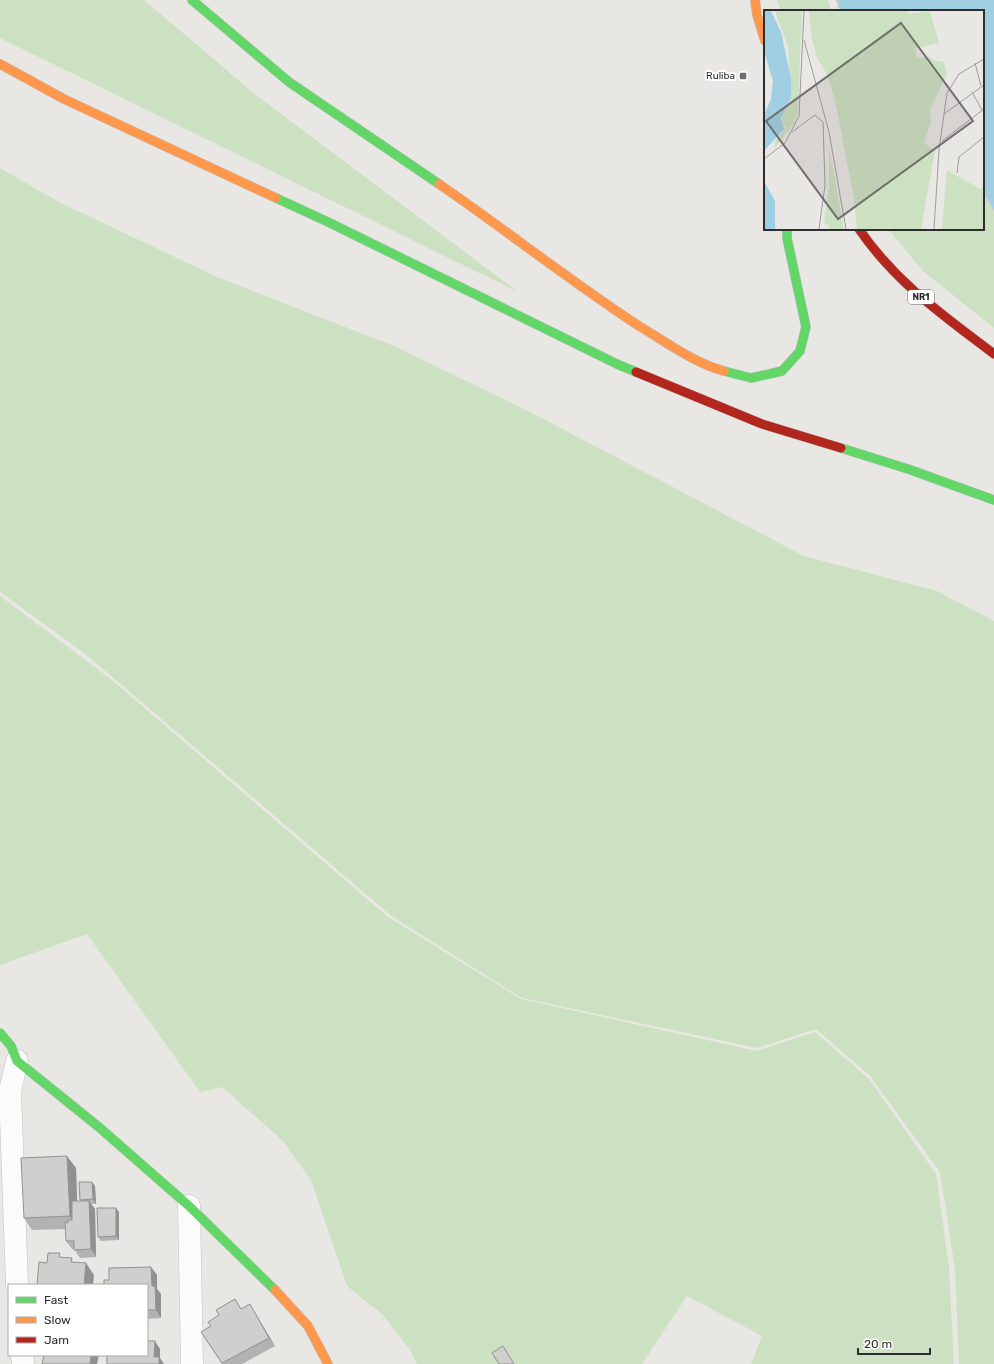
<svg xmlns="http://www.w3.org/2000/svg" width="994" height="1364" viewBox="0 0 994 1364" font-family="Rubik,sans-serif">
<rect width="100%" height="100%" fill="#e9e7e4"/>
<path fill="#cce1c1" d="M0 0H144L256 95 518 292 0 38Z
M777 0H828L831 11H781Z
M0 168 59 202 217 277 394 346 534 414 804 556 937 591 994 621V1364H959L955 1269 940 1172 870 1076 816 1029 757 1048 522 998 390 915 88 656 0 592Z
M983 181 994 200V328L923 271 888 229H983Z
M0 596 112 680 388 917 521 999 757 1051 815 1032 869 1079 936 1174 949 1267 954 1364H751L762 1336 687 1296 642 1364H417L410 1350 383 1315 347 1286 311 1180 283 1141 222 1087 200 1092 87 934 0 965Z"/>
<path fill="#a0cee2" d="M837 0H994V210L983 191V11H840Z"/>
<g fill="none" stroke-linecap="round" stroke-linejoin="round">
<g stroke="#c2c2c2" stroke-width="23">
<path id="street" d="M17 1061 10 1091 17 1285
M189 1206 192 1364
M22 1355 23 1364"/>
</g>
<g stroke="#c2c2c2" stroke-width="10">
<path id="fast" d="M192 0 289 82 439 184
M276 198 328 222 619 365 636 372
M724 371 751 378 782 371 800 351 806 327 787 238V229
M841 448 908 469 994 500
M0 1033 11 1046 17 1061 100 1128 189 1206 275 1290"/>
</g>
<g stroke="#c2c2c2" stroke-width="10">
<path id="slow" d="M755 0 757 15 765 41
M0 64 64 99 276 198
M439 184C506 230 570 281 639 326 664 341 696 364 724 371
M275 1290 308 1326 328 1364"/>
</g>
<g stroke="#c2c2c2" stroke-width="10">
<path id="jam" d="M859 229C896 283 943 315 994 354
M636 372 762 424 841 448"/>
</g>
<path stroke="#c8c8c8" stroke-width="2.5" stroke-dasharray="3 2" stroke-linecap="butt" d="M837 0 840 11
M983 191 994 210"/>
<use href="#street" stroke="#fcfbfb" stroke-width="22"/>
<use href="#fast" stroke="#63d668" stroke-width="9"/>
<use href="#slow" stroke="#ff974d" stroke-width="9"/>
<use href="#jam" stroke="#b3261e" stroke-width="9"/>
</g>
<path fill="#b4b2b0" d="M76 1168 77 1201H81L80 1200 92 1182 95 1186 96 1204H91L95 1209 96 1257 80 1258 74 1249H72L66 1241V1229L32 1230 24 1218Z
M119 1212V1240L101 1241 98 1237Z
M151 1267 157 1275V1289L161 1294V1318L148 1319V1328H147V1285L109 1280Z
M250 1304 255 1313 275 1346 242 1364H222L201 1332 211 1326 219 1315 242 1309Z"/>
<path fill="#929190" d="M67 1156 76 1168 78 1228 70 1216Z
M92 1182 95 1186 96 1204 93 1199Z
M89 1201 95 1209 96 1257 91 1249Z
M116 1208 119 1212V1240L116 1236Z
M86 1263 94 1275 93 1285H84Z
M151 1267 157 1275V1289L161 1294V1318L156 1310 152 1286Z
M250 1304 255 1313 275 1346 269 1338Z
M147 1318 148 1319V1328L147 1327Z
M155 1341 160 1349V1358L164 1364H159L154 1357Z
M91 1355H99L97 1364H90Z"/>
<path fill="#d1cfcd" stroke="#929190" d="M67 1156 70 1216 24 1218 21 1158Z
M79 1182H92L93 1199 80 1200Z
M72 1201H89L91 1249 74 1250V1241H66L65 1222 68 1223V1220H72Z
M97 1208H116V1236L98 1237Z
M48 1253H60L59 1257 72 1258 71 1262 86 1263 84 1285H37L39 1262 47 1263Z
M151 1267 152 1286H155L156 1310H147V1285H104V1280H109V1268Z
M235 1299 241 1309 250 1304 269 1338 222 1363 201 1332 211 1326 208 1322 219 1315 216 1310Z
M147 1341H155L154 1357H159V1364H107V1355H147Z
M503 1346 514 1364H499L492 1353Z
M44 1355H91L90 1364H42Z"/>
<rect fill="#6f6e6d" stroke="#fff" stroke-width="1.5" x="739" y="72" width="8" height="8" rx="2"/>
<g text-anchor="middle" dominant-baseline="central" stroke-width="4" stroke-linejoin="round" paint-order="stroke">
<rect fill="#fff" stroke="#6c6c6c" stroke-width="1" x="908" y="290" width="26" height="14" rx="3"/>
<g font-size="9" font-weight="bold" fill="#2d2d2d">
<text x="921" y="297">NR1</text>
</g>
<g font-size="10" fill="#2d2d2d" stroke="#fff" text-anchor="end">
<text x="735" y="76">Ruliba</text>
</g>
</g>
<g transform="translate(764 10)">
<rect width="220" height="220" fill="#e9e7e4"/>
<path d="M11 1H38L34 98 31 112 11 138V131L22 117 18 113V106L27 85 24 37ZM45 1H144V4L166 1 175 33 151 38 153 48 168 47V50L180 52 183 64 166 99 167 111 160 133 171 141 157 219H126L127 212 125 219H93L90 189 71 90 63 64 53 48 48 29ZM65 137 80 219H65V215L60 213 65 177ZM183 160 216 179 220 176V219H178Z" fill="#cce1c1"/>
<path d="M0 1H7L17 22 27 68V88L17 108 20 119 0 141V105L7 89 9 71 0 41ZM0 166 1 173 11 191V219H0Z" fill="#a0cee2"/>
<path fill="none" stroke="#9e9d9b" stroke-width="1" d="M40 30 65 122 82 219M211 53 217 76M208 82 218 100M180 104 220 75M28 122 51 105 59 112 61 175 55 219M178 131 220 99M0 149 21 133 35 106 40 1M193 163 195 147 220 127M170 219 175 140 183 83 195 64 220 49"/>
<path fill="#6f6e6d" fill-opacity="0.15" stroke="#6f6e6d" stroke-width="2" d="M137 13 209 111 74 209 2 111Z"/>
<rect width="220" height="220" fill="none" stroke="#2d2d2d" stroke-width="2"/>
</g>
<rect x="8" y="1284" width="140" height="72" fill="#ffffff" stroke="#ababab"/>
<rect x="16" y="1297" width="20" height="6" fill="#63d668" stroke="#ababab"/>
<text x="44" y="1304" font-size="12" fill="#2d2d2d">Fast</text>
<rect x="16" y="1317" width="20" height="6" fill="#ff974d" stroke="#ababab"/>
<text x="44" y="1324" font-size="12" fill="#2d2d2d">Slow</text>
<rect x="16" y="1337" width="20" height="6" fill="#b3261e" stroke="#ababab"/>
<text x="44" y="1344" font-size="12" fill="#2d2d2d">Jam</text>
<path d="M858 1348v6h72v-6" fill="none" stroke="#2d2d2d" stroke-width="2"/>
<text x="864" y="1348" font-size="12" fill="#2d2d2d" stroke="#ffffff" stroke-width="3" paint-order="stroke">20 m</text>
</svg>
